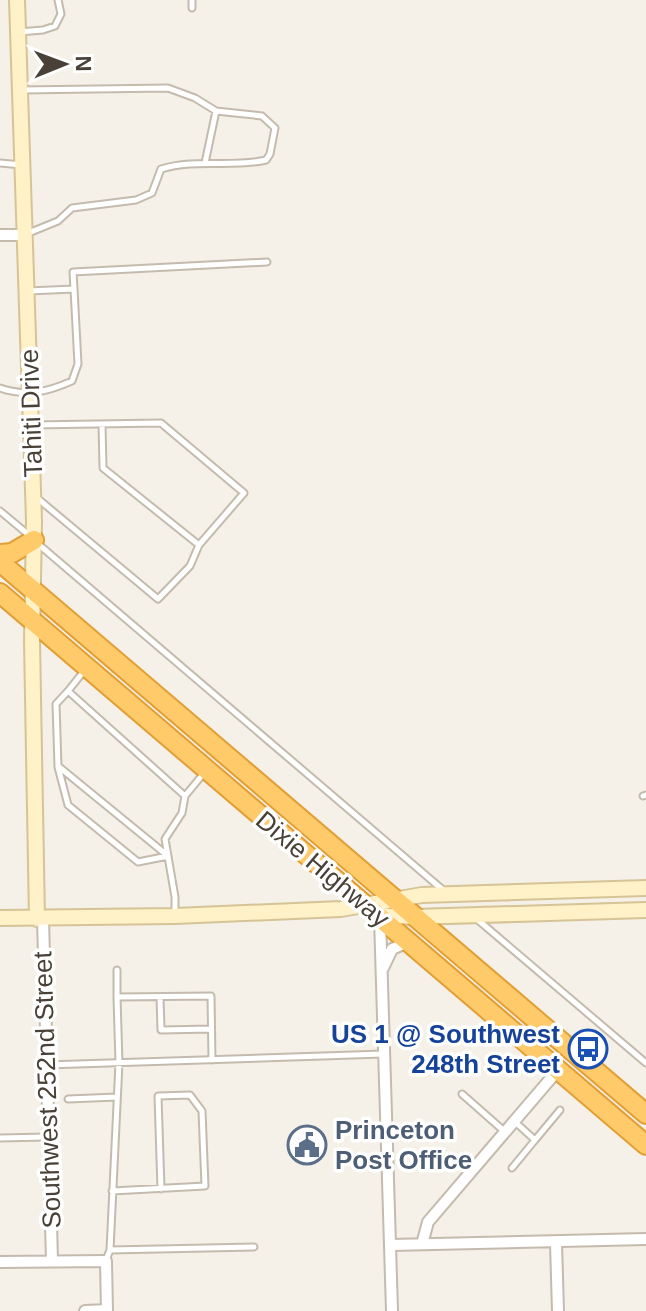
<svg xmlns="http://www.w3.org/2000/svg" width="646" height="1311" viewBox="0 0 646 1311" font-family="Arial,sans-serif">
<rect width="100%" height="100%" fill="#f5f1e8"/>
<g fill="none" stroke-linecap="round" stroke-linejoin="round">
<g stroke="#c4bbae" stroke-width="9">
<path id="lane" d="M192 0V8
M19 32 43 30 55 26 61 14 58 0
M21 90 168 88 195 98 216 111 262 116 275 128 270 154 266 160C231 168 196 158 161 169L152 193 136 200 72 208 58 221 26 234
M0 163 22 165
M205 163 216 111
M28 291 74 289 73 272 267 262
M0 388C27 397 47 392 72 381L78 364 74 289
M32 425 161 423 244 493 199 545 103 468 102 425
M37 498 158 599 190 566 199 545
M0 511 30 536
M37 543 443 890
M84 671 68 691 185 796 204 773
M68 691 56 704 58 766 168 856
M58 767 68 805 138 862 168 856
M643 796 646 795
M175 913V897L165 839 182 813 185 796
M478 920 646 1063
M117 997V970
M160 997 161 1030 211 1029
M46 1065 383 1054
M462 1094 504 1131
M68 1099 117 1097
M514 1121 535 1140 560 1110
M0 1138 47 1137
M512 1168 535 1140
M112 1191 205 1186 202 1111 190 1095 158 1096 161 1189
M110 1250 254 1247
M106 1260 110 1250 119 1063 117 997 211 996 212 1060"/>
</g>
<g stroke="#c4bbae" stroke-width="14">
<path id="street" d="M0 235H25
M380 918 392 1311
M43 919 52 1261
M383 968 392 949 408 942
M556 1243 558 1311
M422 1244 428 1222 558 1070
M391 1245 646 1239
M0 1262 106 1261 107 1311
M85 1311 107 1310"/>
</g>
<g stroke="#d6c497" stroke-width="18">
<path id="secondary" d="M17 0 34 521 32 641 37 919
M373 915 415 917 646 910
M0 918 175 916 341 909 422 895 646 888"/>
</g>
<g stroke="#e29f35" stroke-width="22">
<path id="highway" d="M0 554 12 553 34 540
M0 562 646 1114
M0 593 646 1145"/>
</g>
<use href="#lane" stroke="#fff" stroke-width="5"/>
<use href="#street" stroke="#fff" stroke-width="10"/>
<use href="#secondary" stroke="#fff1c8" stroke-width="14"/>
<use href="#highway" stroke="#ffca69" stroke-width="18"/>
</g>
<defs>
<g id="bus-ring" transform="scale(2)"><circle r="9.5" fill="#fff" stroke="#1a4fb4" stroke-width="1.5"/><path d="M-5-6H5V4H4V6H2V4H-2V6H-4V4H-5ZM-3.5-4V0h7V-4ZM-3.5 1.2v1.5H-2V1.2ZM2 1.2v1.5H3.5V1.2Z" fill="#1a4fb4"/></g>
<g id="civic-ring" transform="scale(2)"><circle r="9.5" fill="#fff" stroke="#5c6f8a" stroke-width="1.5"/><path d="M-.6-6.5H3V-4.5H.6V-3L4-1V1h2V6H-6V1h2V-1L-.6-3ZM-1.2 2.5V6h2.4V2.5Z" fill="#5c6f8a"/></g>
</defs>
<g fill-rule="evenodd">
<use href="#bus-ring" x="588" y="1049"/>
<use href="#civic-ring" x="307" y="1145"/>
</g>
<g text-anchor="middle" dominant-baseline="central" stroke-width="7" stroke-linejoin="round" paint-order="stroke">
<g font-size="26" fill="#494137" stroke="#fff">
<text transform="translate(31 413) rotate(-92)">Tahiti Drive</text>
<text transform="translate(323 869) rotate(40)">Dixie Highway</text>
<text transform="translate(47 1090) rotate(-92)">Southwest 252nd Street</text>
</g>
<g font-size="26" font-weight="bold" fill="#164399" stroke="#fff" text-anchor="end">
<text x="560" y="1034">US 1 @ Southwest<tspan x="560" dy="30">248th Street</tspan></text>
</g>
<g font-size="26" font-weight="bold" fill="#4e5e75" stroke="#fff" text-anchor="start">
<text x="335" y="1130">Princeton<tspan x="335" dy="30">Post Office</tspan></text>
</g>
</g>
<g transform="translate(64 64) rotate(89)" stroke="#ffffff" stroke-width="6" paint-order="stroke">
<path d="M0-6L14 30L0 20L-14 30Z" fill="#494137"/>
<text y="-12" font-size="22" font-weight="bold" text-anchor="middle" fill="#494137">N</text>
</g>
</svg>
